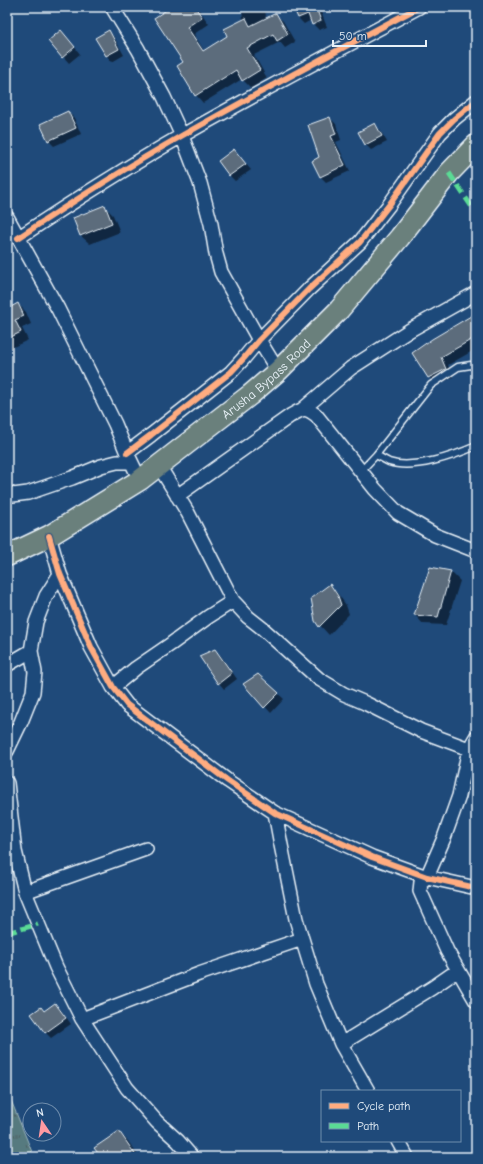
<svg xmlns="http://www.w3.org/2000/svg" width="483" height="1164" viewBox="0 0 483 1164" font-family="'Comic Neue',sans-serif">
<defs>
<pattern id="grass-tufts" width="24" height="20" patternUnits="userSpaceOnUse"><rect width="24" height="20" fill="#567a7f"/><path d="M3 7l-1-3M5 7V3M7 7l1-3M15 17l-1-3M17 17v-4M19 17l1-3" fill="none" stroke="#4e6164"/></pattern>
</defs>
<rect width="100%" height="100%" fill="#1f4a7a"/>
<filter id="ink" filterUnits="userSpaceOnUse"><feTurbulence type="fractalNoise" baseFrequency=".025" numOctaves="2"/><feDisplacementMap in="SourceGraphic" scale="8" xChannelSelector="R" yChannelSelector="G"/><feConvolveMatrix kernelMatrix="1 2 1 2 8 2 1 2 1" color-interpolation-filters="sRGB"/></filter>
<g filter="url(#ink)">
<path fill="url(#grass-tufts)" stroke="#9fb6bc" d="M7 1092 8 1093 34 1157H7Z"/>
<path fill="#0007" d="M172 7H197L209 24 194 34 204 51 229 36 243 21 242 7H265L266 19 275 14 283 21 295 42 285 48 280 42 254 55 267 78 251 88 242 79 203 103 196 95 184 62Z
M294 7H319L327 27 319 30 313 24 311 20 304 24 298 18Z
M109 32 114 37 124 55 112 62 107 56 97 38Z
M67 37 80 54 69 63 50 42Z
M68 112 74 118 81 134 54 146 49 141Z
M330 118 336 124 341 140 336 142 350 171 326 182 321 177 320 158Z
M374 124 380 130 387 142 371 150 366 145Z
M234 150 251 170 235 181 230 176Z
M104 206 113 215 120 232 90 244 81 236 74 218Z
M18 304 26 312 31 324 22 328 28 340 7 350V310Z
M476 314V349L448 365 453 377 437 385 429 377 413 353Z
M431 568 451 572 460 581 446 625 423 624 415 615Z
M330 586 338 594 346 605 349 614 329 635 316 621Z
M215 650 221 656 237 679 224 689 219 683Z
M258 675 284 699 271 713 245 685Z
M55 1004 61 1010 71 1024 51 1038 45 1032 44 1012Z
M119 1132 128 1141 139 1157H102Z"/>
<path fill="#5c6c7c" stroke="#e8f1f8" d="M171 7H195L202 17 187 27 203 51 227 36 224 29 246 18 250 26 276 13 288 34 277 41 273 34 247 48 260 70 242 81 236 70 195 96 177 66 183 62 154 18Z
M293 7H324L317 10 321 21 312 25 308 14 298 18Z
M61 30 75 47 62 58 48 41Z
M109 30 119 49 106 56 95 38Z
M68 111 76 128 48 141 40 124Z
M330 117 336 134 331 136 345 165 320 177 312 161 319 157 308 125Z
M375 123 382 136 365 145 358 132Z
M234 149 246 164 229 176 218 161Z
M105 205 112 223 80 236 73 218Z
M18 303 24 316 15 320 21 332 7 339V304L9 308Z
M476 313V337L441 357 446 369 428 378 412 353 432 339Z
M430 567 451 571 438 617 414 615Z
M330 584 338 596 341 605 319 627 315 621 311 598Z
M215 649 232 673 218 684 199 656Z
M258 674 279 693 264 708 243 684Z
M55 1003 66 1018 45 1033 31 1014 41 1007 44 1011Z
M119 1131 137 1157H101L94 1148Z"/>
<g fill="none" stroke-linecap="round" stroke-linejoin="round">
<g stroke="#e8f1f8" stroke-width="9">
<path id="lane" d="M376 455C380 457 385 460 389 462 413 470 454 456 476 446
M361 471 376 455 431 385 458 367 471 365 476 368"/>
</g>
<g stroke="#e8f1f8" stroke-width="16">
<path id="street" d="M112 7 138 49 164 97 182 136 200 183 211 224 216 254 221 272 259 340 278 371
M7 217 58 309 115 424 127 453 140 480
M18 238C72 202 127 167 183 135 261 91 340 49 419 7
M303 409 351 368 410 330 476 293
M127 453 151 435 231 372 244 358 259 340 309 289 360 242 389 205 440 133 454 119 476 101
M159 466 188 513 233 601 248 617 262 628 319 679 344 694 365 703 421 731 469 749 476 751
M7 492 13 495 28 493 72 478 101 466 117 462H131
M177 496 290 416C302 409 304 406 316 415L375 489 398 513 435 535 476 551
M49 536 60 574 91 647 113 687 127 705 228 781 275 813 372 857 427 877 476 888
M7 665 31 651
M113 687 136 668 171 644 208 617 233 601
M476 737 469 749 459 796 444 838 427 877 421 882 420 891 447 951 476 1001
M7 751 21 722 33 692 35 672 31 651 36 622 46 596 60 574
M7 783 15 851 25 892 56 967 82 1019 127 1088 157 1122 178 1141 192 1157
M275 813 281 845 296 919 316 984 341 1044 368 1091
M25 892 146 849
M82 1019 199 974 302 939
M341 1044 432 988 458 970
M398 1141 407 1157"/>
</g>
<g stroke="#e8f1f8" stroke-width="23">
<g id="primary">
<path id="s1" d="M7 556 49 536 140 480 250 395 278 371 339 310 400 237 449 173 476 145"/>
</g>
</g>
<use href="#lane" stroke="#1f4a7a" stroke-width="6"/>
<use href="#street" stroke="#1f4a7a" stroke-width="13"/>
<use href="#primary" stroke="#6a807c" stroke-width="20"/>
<path stroke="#5adb95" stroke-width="5" stroke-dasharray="10 5" stroke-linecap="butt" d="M449 173 476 213
M7 933 38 924"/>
<g stroke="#1f4a7a" stroke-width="8">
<path id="cycleway" d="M18 238C72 202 127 167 183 135 261 91 340 49 419 7
M127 453 151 435 231 372 244 358 259 340 309 289 360 242 389 205 440 133 454 119 476 101
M49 536 60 574 91 647 113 687 127 705 228 781 275 813 372 857 427 877 476 888"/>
</g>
<use href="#cycleway" stroke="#ffac80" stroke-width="6"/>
</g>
</g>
<g text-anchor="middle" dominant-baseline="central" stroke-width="3.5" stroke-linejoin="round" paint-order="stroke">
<g font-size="13" fill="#e8f1f8" stroke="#1f4a7a">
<text stroke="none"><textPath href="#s1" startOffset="315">Arusha Bypass Road</textPath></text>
</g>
</g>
<rect width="483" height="1164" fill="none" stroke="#1f4a7a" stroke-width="24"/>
<rect x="12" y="12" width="459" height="1140" fill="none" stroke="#e8f1f8" stroke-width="1.5" filter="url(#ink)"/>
<rect x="321" y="1090" width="140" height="52" fill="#1f4a7a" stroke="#6f8dac"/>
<rect x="329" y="1103" width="20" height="6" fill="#ffac80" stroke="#6f8dac"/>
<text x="357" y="1110" font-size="12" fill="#e8f1f8">Cycle path</text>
<rect x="329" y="1123" width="20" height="6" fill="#5adb95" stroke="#6f8dac"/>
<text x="357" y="1130" font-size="12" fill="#e8f1f8">Path</text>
<g transform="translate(42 1122) rotate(347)"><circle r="19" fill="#1f4a7a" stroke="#6f8dac"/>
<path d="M0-3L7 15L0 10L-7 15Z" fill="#ff9aa2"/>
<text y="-6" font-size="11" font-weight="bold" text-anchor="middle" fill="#e8f1f8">N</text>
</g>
<path d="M333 40v6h93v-6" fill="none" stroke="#e8f1f8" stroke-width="2"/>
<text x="339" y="40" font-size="12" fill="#e8f1f8" stroke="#1f4a7a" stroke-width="3" paint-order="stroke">50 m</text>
</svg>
